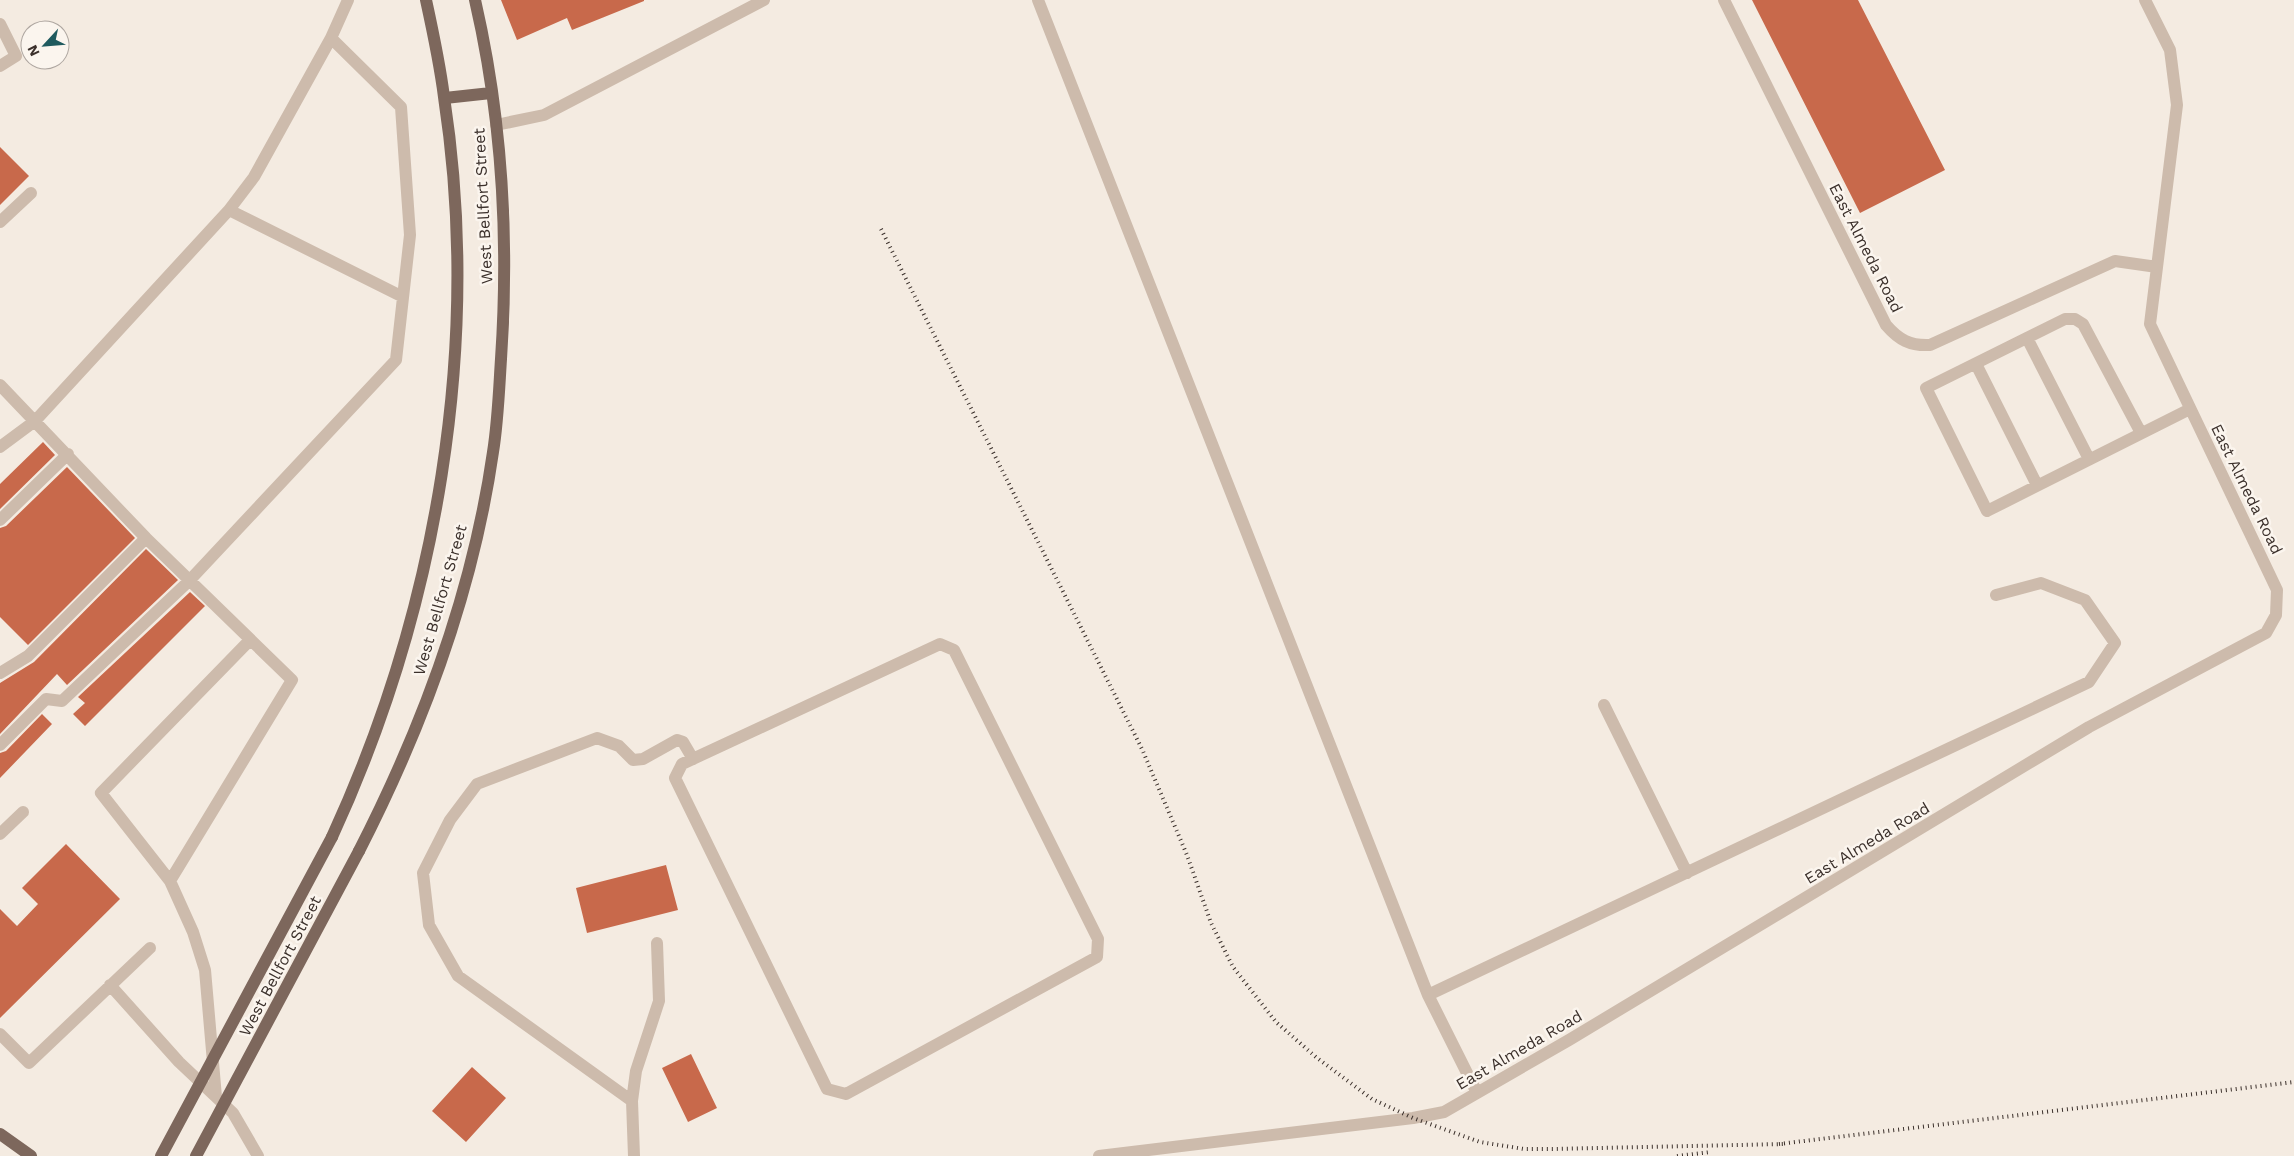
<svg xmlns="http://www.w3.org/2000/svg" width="2294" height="1156" viewBox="0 0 2294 1156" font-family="'Work Sans',sans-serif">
<rect width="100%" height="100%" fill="#f4ebe1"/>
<path fill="#c8694b" d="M501 0H644V1L572 30 567 18 517 40Z
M1752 0H1858L1945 170 1860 213Z
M0 147 29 176 0 205Z
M43 442 55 455 0 509V484Z
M67 467 135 538 28 645 0 617V528L6 526Z
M146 549 178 580 67 685 57 674 0 734V683L34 662Z
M190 592 205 606 85 726 73 714 85 703 78 697Z
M42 714 52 724 0 778V753L6 751Z
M66 844 120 899 0 1018V909L17 926 38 904 22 888Z
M666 865 678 910 587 933 576 888Z
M691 1054 717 1108 688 1122 662 1068Z
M472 1067 506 1098 466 1142 432 1111Z"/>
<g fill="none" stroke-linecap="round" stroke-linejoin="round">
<path stroke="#cdbbac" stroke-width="12" d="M348 0 331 38 254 177 229 210 403 297
M1038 0 1428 995 1477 1093
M1724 0 1886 325C1899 340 1910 346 1930 345L2115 261 2157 267
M0 24 16 56 0 66
M496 125 544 115 764 0
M0 222 31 193
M2027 338 2089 459
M1976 364 2037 485
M0 385 146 538 292 680 170 881
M2141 433 2083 324 2075 319H2065L1926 388 1987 511 2190 409
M0 447 35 421 229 210
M0 520 68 454
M940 644 954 650 1098 939 1097 957 846 1094 827 1089 675 778 682 764Z
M0 673 28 656 146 538
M1604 705 1687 873
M0 745 46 699 62 701 189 581 396 360 410 235 401 107 331 38
M0 834 23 812
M110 985 179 1062 233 1113 258 1156
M1428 995 2089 682 2115 643 2085 600 2041 583 1996 595
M0 1034 29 1063 150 948
M216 1097 205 970 193 932 170 881 101 793 250 640
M632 1101 636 1071 659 1001 657 943
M634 1156 632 1101 458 976 429 925 423 873 450 820 477 784 597 738 619 746 633 760 643 759 677 740 683 742 693 759
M1099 1156 1413 1118 1444 1112 1569 1040 2089 727 2266 633 2276 615 2277 590 2150 324 2177 105 2170 50 2145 0"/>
<path stroke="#7d675c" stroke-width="12" d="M445 98 491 93
M332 837C437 609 482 346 444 97 440 65 433 32 426 0
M359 851C423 726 473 591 493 452 498 421 499 390 501 359 509 240 502 117 475 0
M0 1134 31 1156"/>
<path stroke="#3b302b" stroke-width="4" stroke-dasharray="1 4" stroke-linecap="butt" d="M881 229 1142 749 1187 855 1211 923 1233 967 1276 1022 1317 1058 1372 1099 1413 1118 1480 1142 1524 1149H1552L1784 1144
M1779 1144 2294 1082
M1677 1156 1711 1152"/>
<path stroke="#7d675c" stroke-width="12" d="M161 1156 332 837
M196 1156 359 851"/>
</g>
<g text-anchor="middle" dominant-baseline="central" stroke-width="5" stroke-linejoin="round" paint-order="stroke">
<g font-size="16" fill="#3b302b" stroke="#fbf5ee">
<text transform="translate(483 206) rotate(-93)">West Bellfort Street</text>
<text transform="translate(1866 248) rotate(63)">East Almeda Road</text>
<text transform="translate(2247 489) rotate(64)">East Almeda Road</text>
<text transform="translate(440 600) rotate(-74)">West Bellfort Street</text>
<text transform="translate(1867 843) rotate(-31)">East Almeda Road</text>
<text transform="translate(280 966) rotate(-62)">West Bellfort Street</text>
<text transform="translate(1519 1050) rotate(-30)">East Almeda Road</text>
</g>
</g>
<g transform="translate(45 45) rotate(244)"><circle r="24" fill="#fbf5ee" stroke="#aea6a0"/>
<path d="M0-4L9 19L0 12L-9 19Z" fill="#1f5a5e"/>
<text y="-8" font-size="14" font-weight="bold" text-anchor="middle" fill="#3b302b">N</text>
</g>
</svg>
